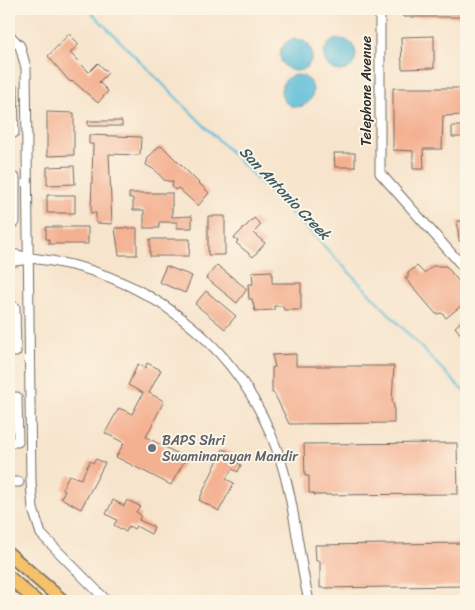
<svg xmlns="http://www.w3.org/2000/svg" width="475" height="610" viewBox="0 0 475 610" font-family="Sriracha,sans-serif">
<rect width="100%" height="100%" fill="#fcf5e5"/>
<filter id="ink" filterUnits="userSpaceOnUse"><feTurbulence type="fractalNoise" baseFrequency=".02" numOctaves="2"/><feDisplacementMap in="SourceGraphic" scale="10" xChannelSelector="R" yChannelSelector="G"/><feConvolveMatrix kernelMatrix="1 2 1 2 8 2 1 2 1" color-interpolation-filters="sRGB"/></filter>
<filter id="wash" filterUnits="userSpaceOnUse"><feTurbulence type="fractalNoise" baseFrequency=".0096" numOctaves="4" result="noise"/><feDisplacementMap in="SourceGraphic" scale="20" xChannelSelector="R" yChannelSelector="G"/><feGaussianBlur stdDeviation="1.12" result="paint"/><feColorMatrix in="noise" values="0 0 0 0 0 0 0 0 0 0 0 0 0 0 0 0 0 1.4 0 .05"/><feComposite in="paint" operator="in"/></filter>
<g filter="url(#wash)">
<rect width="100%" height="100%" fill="#f7e4cc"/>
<path fill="#5abbd9" stroke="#427382" d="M324 55a16 16 0 1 1 32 0a16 16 0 1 1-32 0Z
M280 55a16 16 0 1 1 32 0a16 16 0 1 1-32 0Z
M281 91a16 16 0 1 1 32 0a16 16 0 1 1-32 0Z"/>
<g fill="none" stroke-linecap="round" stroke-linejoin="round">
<path stroke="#5abbd9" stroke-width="2" d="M88 9 322 244 466 394"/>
<path stroke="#5abbd9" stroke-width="6" d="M9 599 13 601"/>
</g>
<g id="blocks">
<path fill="#f4b192" d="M403 9H466V17H403Z
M69 34 79 44 70 53 89 72 98 63 108 73 99 82 108 91 98 103 74 82 69 81 48 56Z
M434 36V68L402 69 401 37Z
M393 88H466V115L443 116 442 149H423L424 169H413V151L393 150Z
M47 112 74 113V155L47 156Z
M88 121H122V126H88Z
M452 126H466V137H452Z
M89 135 141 137 140 155 109 154 112 224 96 223V213H91L93 144H89Z
M159 146 163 147 209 193 198 206 178 188 175 190 172 186 173 182 164 180 155 170 146 165 148 158Z
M334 153H355V167H335Z
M74 166 75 184 47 185V167Z
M129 193H172V217L192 216V228H177V222H159V228H144V210H133V198H129Z
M47 195H75V213H47Z
M208 216H225V255H208Z
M254 218 261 225 253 233 265 243 253 257 236 243 238 241 234 238Z
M457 221H466V241H459Z
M46 227H88V244H49V239H46Z
M115 228H137V255H119Z
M150 239H190L189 256H150Z
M217 265 247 289 237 303 206 278Z
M166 266 192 276 185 293 159 282Z
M417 266 424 273 433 266H446L466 290V302L446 318 442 313 436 314 405 278H408V273Z
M272 271V283H301V310H284L283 306H274V310L255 311 252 299H249L248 284H253L252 272Z
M206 291 236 316 225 329 195 304Z
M466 317V341L455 327Z
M296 354V366H394L392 401 394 406V423L289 424 274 393H272V368L275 367 272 355Z
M147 363 161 370 149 393 164 401 146 437 186 458 171 485 116 457 124 443 105 433 119 408 132 414 143 393 128 385 138 364 145 368Z
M457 443 458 494 314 495V493H309V476H305L304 444Z
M223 449 238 457 235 461 241 465 238 472 232 469 226 479 234 483 219 511 199 500Z
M96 459 105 463 81 509 61 498 65 490 62 489 69 475 81 479 90 461 93 463Z
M113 500 124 506 127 500 140 506 136 512 141 515 139 520 154 527 151 534 136 526 134 529 129 526 126 532 114 525 117 520 106 514Z
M466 543V586L320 588V561H316L315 545Z"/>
</g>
</g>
<g filter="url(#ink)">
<use href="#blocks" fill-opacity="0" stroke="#726c63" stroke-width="1"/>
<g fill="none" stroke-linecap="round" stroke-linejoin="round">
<g stroke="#726c63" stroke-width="11">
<path id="minor" d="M380 9V173L466 270
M9 35 20 46 26 68 31 482 33 509 41 534 107 601
M9 88 13 89 14 133H9
M9 178H15V222H9
M9 254C17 254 23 257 31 258 143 270 239 343 277 450 295 499 297 551 309 601
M9 262 28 259
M9 307H15L16 352H9
M9 398 17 397 18 442H9
M9 482H19"/>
</g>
<g stroke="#726c63" stroke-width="15">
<path id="highway" d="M9 554 63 601
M9 577 36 601"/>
</g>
<use href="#minor" stroke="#fff" stroke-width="9"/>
<use href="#highway" stroke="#f5c16b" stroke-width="12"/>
</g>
</g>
<circle fill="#6b7280" stroke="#fcf5e5" stroke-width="2" cx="152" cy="448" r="5"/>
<g text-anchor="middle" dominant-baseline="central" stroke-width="4" stroke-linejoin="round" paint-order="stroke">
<g font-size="14" fill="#2b2b2b" stroke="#fcf5e5">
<text transform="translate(366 91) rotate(-90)">Telephone Avenue</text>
</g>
<g font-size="14" fill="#5b616d" stroke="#fcf5e5" text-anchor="start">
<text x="162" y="440">BAPS Shri<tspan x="162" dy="16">Swaminarayan Mandir</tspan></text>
</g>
<g font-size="15" font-style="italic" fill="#3b5d68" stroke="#fcf5e5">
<text transform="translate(285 193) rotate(46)">San Antonio Creek</text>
</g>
</g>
<rect width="475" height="610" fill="none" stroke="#fcf5e5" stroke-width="30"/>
</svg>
